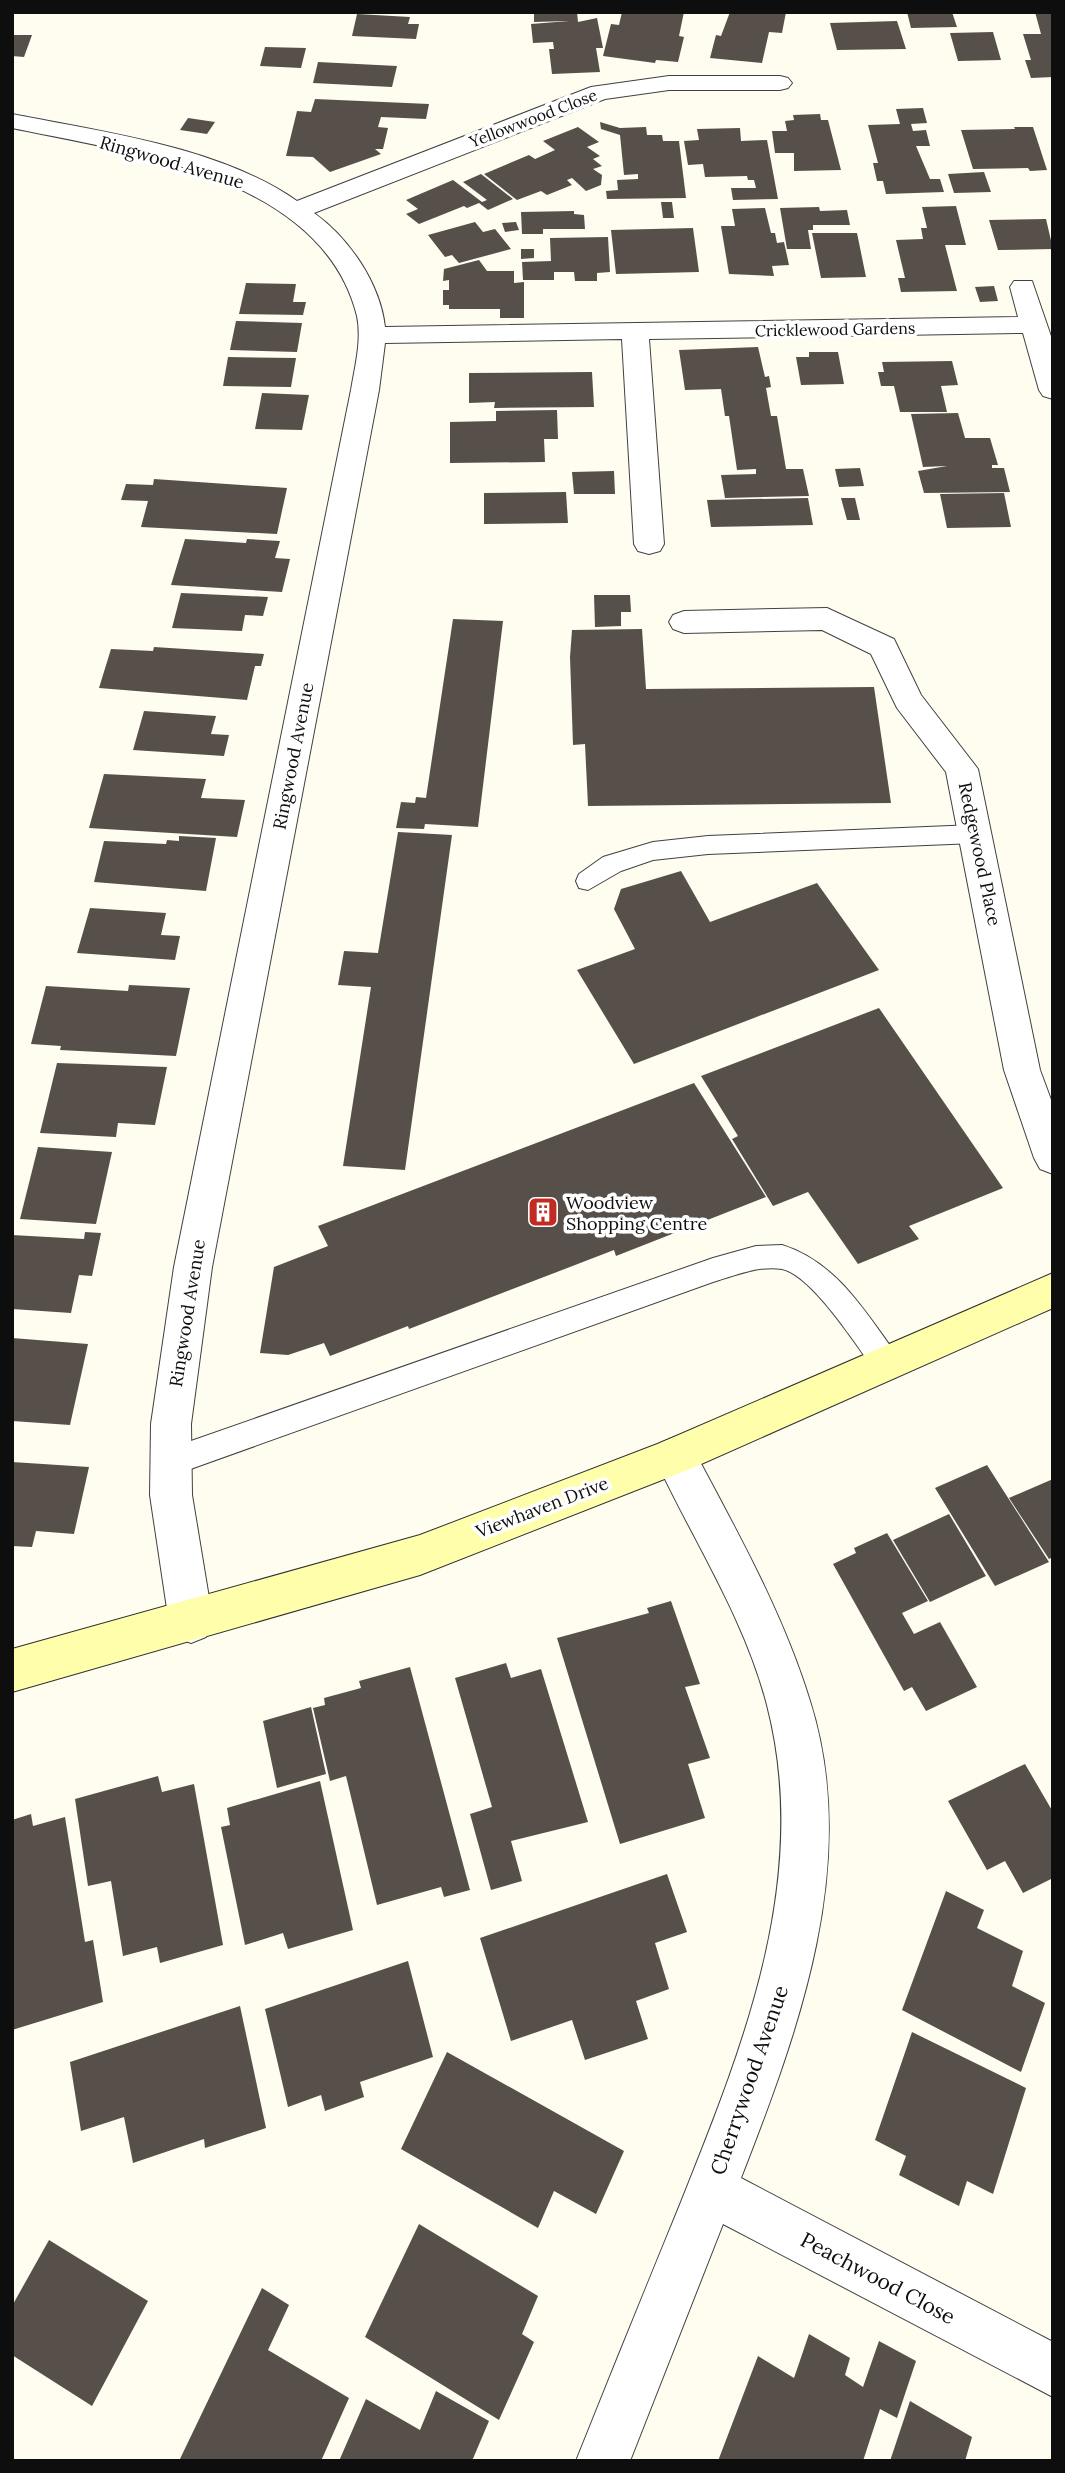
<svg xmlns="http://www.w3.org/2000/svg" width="1065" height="2473" viewBox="0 0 1065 2473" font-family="Lora,serif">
<rect width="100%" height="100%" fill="#fffdef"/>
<path fill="#57504a" d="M534 12H577L578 22 597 18 603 48H596L600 72 552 74 549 49H554L553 42 533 43 531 24 569 21 534 22Z
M622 12H684L679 36 684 37 678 62 656 60 655 63 603 56 611 24 619 25Z
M730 12H786L782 33 769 32 762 63 710 58 716 35 721 36Z
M907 12H952L957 27 911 28Z
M1035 12H1053V77L1031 78 1025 60H1031L1023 34H1041Z
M357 14 410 17 408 24H419L416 39 352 36Z
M897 21 906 49 837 50 830 23Z
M993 32 1001 60 958 61 950 33Z
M12 35H32L24 57 12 56Z
M265 47 306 48 301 68 260 66Z
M318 62 397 66 392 87 313 83Z
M315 99 429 104 426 119 381 117 378 127 388 128 383 149H375L381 154 330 172 313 157 286 156 297 111 311 112Z
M923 108 927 123 911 124 913 131 926 130 930 146H916L930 179H940L944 192 886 194 883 181H877L873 163H878L868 125 900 124 896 109Z
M820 114 821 120H828L841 170 794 171V153H775L772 131H787L785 121 794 120 793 115Z
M188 118 215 122 207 134 180 130Z
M600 122 620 128 646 127 647 135H662L663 141H679L686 198 607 199 606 191 618 190 617 180 638 179V174L624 175 620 135 601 129Z
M578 127 599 142 587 147 600 156 593 159 602 166 593 169 602 175 601 185 586 191 572 178 567 180 572 185 547 195 541 191 517 200 484 174 529 155 535 159 555 150 543 141Z
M1014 127H1033L1047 170 1030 171 1028 168 973 169 961 130 1015 129Z
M740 128 741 141 767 140 778 199 733 200 731 188H756L754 180H748L747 176 705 177 703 164 688 165 684 141 699 140 697 129Z
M984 172 991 192 954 193 948 174Z
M481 174 513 199 488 210 479 203 467 208 464 206 419 224 406 214 418 209 406 200 453 180 482 202 487 200 463 182Z
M661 202H672L674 218H663Z
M956 206 966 245H945L957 291 901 292 898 278H905L896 240 923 239 921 228H927L922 207Z
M819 207 820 211 847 210 850 225H813V230H808L811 249H787L780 208Z
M765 208 771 233H775L777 243 784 242 789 265 772 266 774 276 729 274 721 226H735L732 209Z
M574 211V214L584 215 585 229H543V234H522L521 212Z
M1046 219 1053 249 998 250 989 220Z
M475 222 483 232 495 229 511 249 459 263 452 255 445 257 428 235Z
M516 222 519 230 505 232 502 223Z
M693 228 699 272 616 274 611 230Z
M812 233H857L866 277 821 278Z
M608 237 610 272 597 273V281H575L574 272H554V280H523L522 262 551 261 550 238Z
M521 249H534V258L521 259Z
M479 260 487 271H514V283L524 282V318H500V309H449V305H443V290H449V280L443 281 444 269Z
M246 283 296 284 293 302H306L303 315 239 314Z
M994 286 998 301 980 302 975 287Z
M236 321 302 323 297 352 230 350Z
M758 347 765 377 769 376 771 387 766 388 771 416H777L786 469H803L809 496 725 498 721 475 756 474V469L737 470 729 416H725L721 389 685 390 679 350Z
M809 352H838L844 384 801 385 796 357H809Z
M228 357 296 358 291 387 223 386Z
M952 361 958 385 941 386 947 412H900L894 386H881L878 372H884L882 362Z
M592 372 594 407 494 408 495 402 469 403V373Z
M262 393 309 395 302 430 255 429Z
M557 410 558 439H544L545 462 450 463V422L496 421V411Z
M958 413 965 438H990L998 465H992V468H1004L1010 492 924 493 918 471 947 466 923 467 911 414Z
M860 468 864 486 839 487 835 469Z
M614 471 615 494H574L572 472Z
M154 479 287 488 277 534 141 527 148 501 121 500 126 484 153 485Z
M566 492 568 523 484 524V493Z
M1004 493 1011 527 947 528 940 494Z
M808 498 813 525 711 527 707 500Z
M841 498H855L860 520H847Z
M185 539 246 543 247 539 280 541 275 558 290 559 282 592 171 585Z
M181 593 268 597 263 616 245 615 242 631 172 628Z
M594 595H630L631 612H621V626L595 627Z
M453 619 503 621 478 827 425 824 424 829 396 828 401 802 415 803 416 797 426 798Z
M642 629 646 689 874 687 891 803 588 806 585 744 573 745 570 657 572 630Z
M154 647 264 654 261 666H255L247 700 99 688 111 649 153 651Z
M144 711 216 716 211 734 229 735 224 756 133 750Z
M104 774 206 779 201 798 245 800 237 837 89 828Z
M398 832 452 835 405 1170 343 1166 371 987 338 985 344 951 378 953Z
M179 836 216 838 206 891 94 882 104 841 166 844 167 840 179 841Z
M681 871 710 922 817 883 879 970 634 1064 577 970 635 949 614 909 621 889Z
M90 908 166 913 161 935 180 936 175 960 77 953Z
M129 985 190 988 176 1056 60 1050 61 1046 31 1044 46 986 128 991Z
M879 1008 1003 1188 909 1226 919 1239 858 1264 808 1192 773 1206 732 1139 738 1136 701 1076Z
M57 1063 167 1067 155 1125 118 1123 116 1137 40 1133Z
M694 1083 766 1197 616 1256 614 1250 409 1329 408 1326 330 1356 324 1343 288 1355 260 1353 274 1267 328 1246 318 1226Z
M38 1147 112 1152 96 1224 20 1219Z
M85 1232 101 1233 92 1276 79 1275 71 1313 12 1309V1235L84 1239Z
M12 1338 88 1344 70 1425 12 1421Z
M12 1462 89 1467 74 1534 36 1531 32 1547 12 1546Z
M987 1465 1049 1562 995 1586 935 1488Z
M1053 1479V1557L1049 1559 1009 1498Z
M949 1514 986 1576 930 1602 893 1540Z
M887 1533 928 1601 902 1613 914 1634 940 1622 977 1687 926 1711 912 1687 904 1691 833 1564 856 1553 854 1548Z
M671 1601 700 1684 685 1687 710 1758 688 1764 705 1818 620 1844 557 1638 649 1613 647 1608Z
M506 1663 511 1678 541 1669 588 1822 511 1841 522 1881 491 1890 470 1814 492 1807 455 1678Z
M410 1667 470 1890 444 1897 441 1887 377 1905 346 1776 330 1781 313 1708 325 1705 324 1698 361 1688 359 1681Z
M311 1707 326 1774 277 1788 263 1721Z
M1025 1764 1053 1812V1878L1023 1893 1005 1861 987 1870 948 1801Z
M158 1776 162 1792 194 1784 223 1945 160 1963 157 1947 123 1956 111 1881 88 1886 75 1799Z
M320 1781 353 1930 288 1949 283 1933 245 1945 221 1827 230 1825 227 1808Z
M31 1814 33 1826 65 1817 85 1942 93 1940 103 2002 12 2030V1820Z
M667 1874 687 1932 655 1943 669 1989 636 2001 648 2039 585 2060 572 2020 511 2041 480 1938Z
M946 1891 984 1910 977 1928 1023 1951 1012 1986 1045 2003 1021 2072 902 2010Z
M408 1961 433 2057 360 2082 364 2097 325 2111 321 2095 288 2107 265 2009Z
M240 2006 266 2128 205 2148 204 2139 133 2163 124 2117 81 2131 70 2062Z
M912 2032 1026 2088 993 2194 967 2181 959 2206 899 2175 906 2156 875 2140Z
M447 2052 624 2151 596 2214 554 2191 538 2228 401 2149Z
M419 2224 538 2296 522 2334 534 2342 499 2420 365 2337Z
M49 2240 148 2301 92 2406 12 2355V2306Z
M262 2288 289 2305 268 2350 349 2398 321 2461H179Z
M809 2334 850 2358 845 2375 863 2387 879 2341 916 2361 897 2418 880 2409 863 2461H718L758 2356 794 2378Z
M436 2391 489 2421 472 2461H339L366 2399 420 2430Z
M910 2401 972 2437 965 2461H890Z"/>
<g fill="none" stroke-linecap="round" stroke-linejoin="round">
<g stroke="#414141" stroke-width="2">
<path id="lane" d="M975 825 984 828 987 834 984 840 975 843 708 854 653 860 621 871 588 890 579 888 576 881 579 874 603 857 653 842 708 836Z
M782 1245C836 1262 864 1310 896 1354L901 1363 896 1372 886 1376 876 1372C858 1348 812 1275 782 1269 759 1265 734 1276 713 1282L171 1476 160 1472 156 1462 160 1452 171 1448 713 1258 756 1246Z"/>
</g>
<g stroke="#414141" stroke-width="2">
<path id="street" d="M669 76H780L788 78 792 83 788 88 780 90H669L605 99 314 213C349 238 380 283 385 327L1018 317 1010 287 1014 281H1032L1053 342V399L1043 396 1039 390 1023 333 649 339 664 544 660 551 649 554 638 551 634 544 622 339 385 343 379 390 212 1267 191 1424 192 1495 213 1622 206 1637 191 1643 176 1637 169 1622 150 1495 151 1424 174 1267 351 390C355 366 362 340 357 316 322 176 131 153 12 128V114C103 132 220 147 297 201L591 87Z
M827 608 894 639 921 695 978 769 1040 1070 1053 1105V1174L1040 1169 1034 1158 1004 1070 946 772 897 708 871 654 822 630 684 633 673 629 669 622 673 615 684 611Z
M675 1437 690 1443C734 1526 782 1610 810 1701 861 1862 799 2029 741 2178L1053 2342V2397L723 2224 630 2461H576C610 2376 644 2292 679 2207 743 2047 812 1879 767 1705 744 1616 692 1539 654 1456L660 1443Z"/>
</g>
<g stroke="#303030" stroke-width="2">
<path id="secondary" d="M1053 1273V1308L690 1469 420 1575 12 1692V1649L420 1535 660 1443Z"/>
</g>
<use href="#lane" fill="#fff" fill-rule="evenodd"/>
<use href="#street" fill="#fff" fill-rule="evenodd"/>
<use href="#secondary" fill="#fffeaa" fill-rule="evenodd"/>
</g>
<defs>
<g id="building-square" transform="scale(1.575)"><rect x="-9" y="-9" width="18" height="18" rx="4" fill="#c12b23" stroke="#fff"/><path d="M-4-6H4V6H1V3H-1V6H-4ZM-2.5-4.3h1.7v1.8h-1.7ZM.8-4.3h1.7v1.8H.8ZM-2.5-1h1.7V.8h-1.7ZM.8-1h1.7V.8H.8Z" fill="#fff"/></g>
</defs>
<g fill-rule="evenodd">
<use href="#building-square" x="543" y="1212"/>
</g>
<g text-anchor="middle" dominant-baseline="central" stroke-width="7" stroke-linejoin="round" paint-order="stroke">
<g font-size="16" fill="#0e0e0e" stroke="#fff">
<text transform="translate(533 118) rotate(-21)">Yellowwood Close</text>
<text transform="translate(835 329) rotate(-1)">Cricklewood Gardens</text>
</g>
<g font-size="18" fill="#0e0e0e" stroke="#fff">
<text transform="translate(172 162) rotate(16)">Ringwood Avenue</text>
<text transform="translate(293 756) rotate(-79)">Ringwood Avenue</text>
<text transform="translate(980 854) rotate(78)">Redgewood Place</text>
<text transform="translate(187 1313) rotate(-81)">Ringwood Avenue</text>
<text transform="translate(542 1507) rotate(-21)">Viewhaven Drive</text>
</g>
<g font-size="18" fill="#0e0e0e" stroke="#fff" text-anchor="start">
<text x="566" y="1202">Woodview<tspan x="566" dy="21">Shopping Centre</tspan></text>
</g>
<g font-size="21" fill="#0e0e0e" stroke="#fff">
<text transform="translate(749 2080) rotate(-71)">Cherrywood Avenue</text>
<text transform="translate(878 2278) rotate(28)">Peachwood Close</text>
</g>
</g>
<rect width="1065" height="2473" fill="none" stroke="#0e0e0e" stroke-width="28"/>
</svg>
